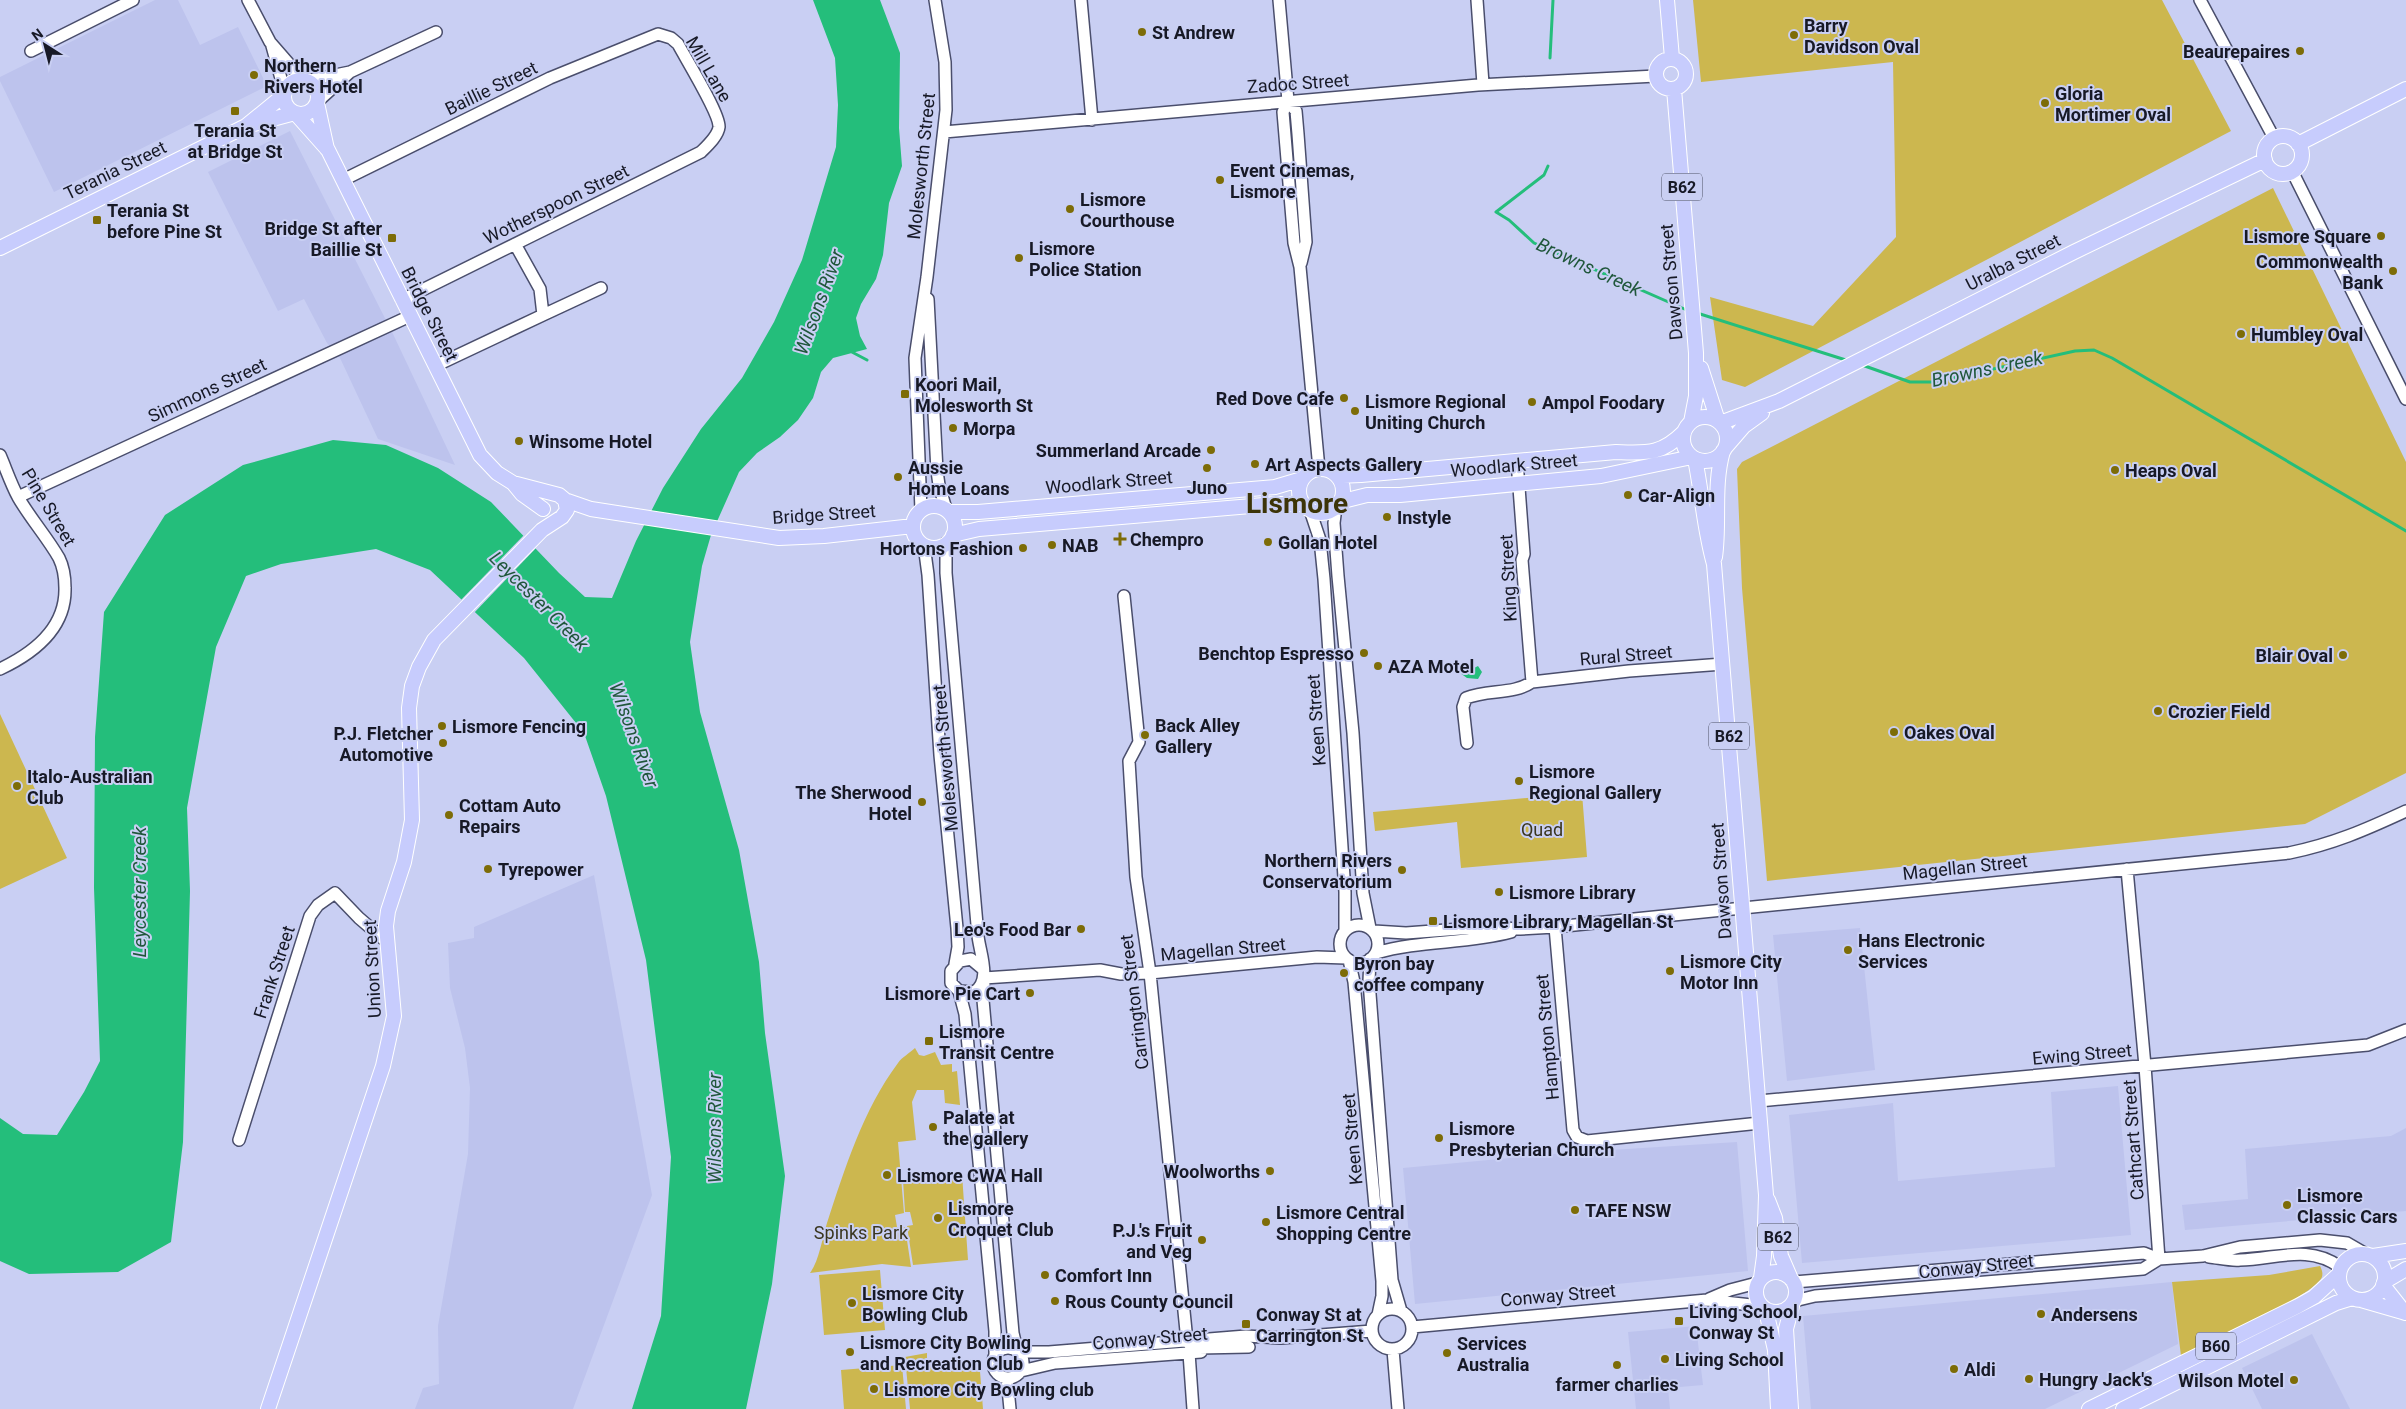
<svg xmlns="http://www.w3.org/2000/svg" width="2406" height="1409" viewBox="0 0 2406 1409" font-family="Roboto,sans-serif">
<rect width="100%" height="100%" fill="#c9cff3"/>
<path fill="#bdc3ed" d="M155 0H178L200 45 238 27 267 86 54 192 0 81V77Z
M290 131 393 334 455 465 378 439 340 358 327 343 304 299 278 311 208 172Z
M594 875 652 1195 573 1409H415L423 1388 439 1384 438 1326 468 1154 470 1088 465 1048 450 988 448 943 474 938V927Z
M1860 928 1875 1070 1787 1081 1773 935Z
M2118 1086 2131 1235 1802 1263 1789 1115 1893 1103 1898 1181 2055 1167 2051 1092Z
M2406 1128V1211L2185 1230 2182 1205 2248 1199 2245 1149 2391 1136Z
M1737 1142 1748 1271 1415 1304 1403 1168 1564 1153Z
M2172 1282 2178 1344 2045 1409H1811L1803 1316Z
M1696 1326 1703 1385 1668 1388 1670 1409H1636L1628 1332Z
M2312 1334 2350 1409H2262L2242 1368Z"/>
<path fill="#ccb74f" d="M1693 0H2162L2231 131 1745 387 1722 380 1710 297 1813 326 1896 237 1893 62 1701 82Z
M2273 188 2406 462V773L2305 824 1767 881 1742 588 1737 469 1742 462Z
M0 714 67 858 0 889Z
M1582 793 1587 857 1461 868 1457 822 1375 831 1373 812Z
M915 1048 919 1055 924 1056 935 1052 941 1065 952 1064V1072L957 1071 960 1105 945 1103 944 1090H917L912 1102 916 1140 898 1142 904 1213 895 1215 897 1227H905L911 1267 882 1264 810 1273C819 1261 822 1239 827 1223 845 1168 863 1110 898 1063 902 1057 910 1053 915 1048Z
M962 1174 968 1260 913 1265 907 1226 913 1225 910 1212H905L903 1180Z
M2320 1266C2322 1270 2323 1273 2322 1277 2313 1297 2205 1344 2181 1356L2172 1282 2269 1275Z
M880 1270 885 1330 824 1335 819 1275Z
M927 1353V1364L979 1359 983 1409H910L905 1357Z
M902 1365 906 1409H844L841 1370Z"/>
<path fill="#24be7b" d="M813 0H880L900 53 899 128 902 166 889 203 883 255 876 279 861 304 856 318 860 336 867 349 833 358 821 372 813 398 798 420 780 437 757 453 739 472 711 535 702 566 690 642 700 712 739 850 759 962 765 1033 785 1176 772 1284 746 1409H632L661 1316 671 1157 646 960 606 796 584 733 524 658 430 570 376 549 281 564 246 576 216 647 187 808 190 891 183 1142 171 1242 118 1272 29 1274 0 1261V1118L23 1134 57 1135 84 1092 100 1061 94 888 95 737 104 612 165 515 243 465 333 440 386 445 438 468 491 502 559 573 585 597 612 598 636 541 663 488 701 429 742 378 774 322 802 260 836 147 838 105 835 58Z
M1478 666 1482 672 1478 679 1467 678 1460 673 1463 669 1470 670Z"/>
<path fill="#c9cff3" d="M525 534 537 547 473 614 460 601Z"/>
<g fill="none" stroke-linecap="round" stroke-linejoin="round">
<path stroke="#24be7b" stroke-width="3" d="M1550 58 1553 0
M1548 166 1544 175 1496 212 1509 220 1534 243 1689 311
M1697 313 1849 361
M850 351 867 360
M1862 365 1910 382H1934L2075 351 2094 350 2112 358 2406 531"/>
<g stroke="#4a4e6c" stroke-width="14">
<path id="minor" d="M248 0 270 42 304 81
M1081 0 1092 120
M1279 0 1288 101 1283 112 1294 243 1300 267 1319 469
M1477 0 1483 84
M2200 0 2274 138
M272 46 285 93
M31 51 133 0
M306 81 350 72 436 32
M1288 101 1296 111 1298 134 1306 242 1301 263
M317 102 350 72
M944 132 1478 85 1656 76
M2292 171 2406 399
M343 180 550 78 658 34 671 38 678 44C686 59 720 114 719 127 718 136 707 146 701 152L402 300
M928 299 937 471 939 485 946 509
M543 315 601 288
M435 366 543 315 540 289 515 244
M0 455C6 469 11 484 18 497 30 518 47 537 59 558 63 566 65 578 65 588 66 628 34 653 0 669
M18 497 410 316
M1336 507 1334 523 1338 576 1353 733 1363 893 1370 928
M921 510 915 358 927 277 946 110 945 62 935 0
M1310 510 1320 540 1324 579 1345 892V930
M946 543V573L978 936C980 954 992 981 974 992L959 991 951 983V971L960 961 971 959 983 969
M924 545 928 575 940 755 957 928 958 947 955 964
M1124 596 1139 742 1129 761 1136 877 1150 973 1187 1341 1191 1346 1199 1348 1249 1347
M1532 682 1629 671 1723 664
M1467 743 1463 707 1466 698C1488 689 1513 695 1532 682L1522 560 1524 554 1517 461
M2127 869 2145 1066 2159 1259
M1340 944a19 19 0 1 1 38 0a19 19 0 1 1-38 0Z
M1555 927 1573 1130 1577 1137 1587 1141 1760 1123
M1374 931 1406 933 1487 927 1520 929 1555 927 2289 853C2333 844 2365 830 2406 811
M1376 953C1420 940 1467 944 1511 932
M1370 959 1369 981 1392 1280 1401 1311
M1349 960 1354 982 1382 1281V1296L1378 1315
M984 978 1100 970 1121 974 1150 973 1317 957 1346 958
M984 982 983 1000 1013 1333 1017 1350
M959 991 965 1014 995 1331V1355
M1759 1101 2368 1045 2406 1030
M239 1140 310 916 318 905 335 893 359 918 387 942
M2209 1257C2219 1258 2230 1261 2240 1260 2277 1259 2308 1244 2340 1267
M1794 1282 2144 1253 2159 1259 2203 1256 2240 1247 2320 1240 2347 1243 2366 1254
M1709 1299 1730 1290 1757 1283
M1794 1301 1815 1296 2143 1269 2159 1259
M1372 1329a20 20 0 1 1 40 0a20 20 0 1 1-40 0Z
M1412 1327 1707 1300 1760 1306
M993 1363a15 15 0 1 1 30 0a15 15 0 1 1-30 0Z
M1393 1350 1398 1409
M1020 1352H1049L1246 1336 1281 1338 1372 1331
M1189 1353 1193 1409
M1021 1371 1055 1363 1201 1352
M1007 1378 1010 1409"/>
</g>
<g stroke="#fff" stroke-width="16">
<path id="major" d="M1667 0 1672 58
M1656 74a15 15 0 1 1 30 0a15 15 0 1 1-30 0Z
M284 97a17 17 0 1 1 34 0a17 17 0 1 1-34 0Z
M1674 89 1696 353V396L1691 422
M317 103 327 149
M296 114 328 150 480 455 497 473 513 483 522 494 543 509
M250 125 295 113
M2264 155a19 19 0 1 1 38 0a19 19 0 1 1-38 0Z
M2298 144 2406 89
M0 248 246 126 284 95
M1701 368 1718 421
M1683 439a22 22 0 1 1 44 0a22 22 0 1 1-44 0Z
M1720 423 1779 401 2074 252 2265 160
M1725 448 1744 426 1762 413
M1695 459C1702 493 1704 529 1714 564L1766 1195 1764 1256 1761 1278
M1299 491a22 22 0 1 1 44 0a22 22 0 1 1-44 0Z
M1337 476 1361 475 1616 452C1647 453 1661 455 1684 432
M565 500 591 509 779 538 824 536 913 526
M1339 502 1367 495H1400L1601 476 1692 457
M913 527a21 21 0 1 1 42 0a21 21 0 1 1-42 0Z
M949 512H978L1275 487 1302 479
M953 535 979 529 1276 504H1304
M1715 557C1720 522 1713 486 1723 451
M1768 1200 1775 1218 1781 1256 1791 1279
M2339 1277a23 23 0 1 1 46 0a23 23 0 1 1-46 0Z
M2373 1256 2406 1251
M1756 1292a20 20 0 1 1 40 0a20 20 0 1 1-40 0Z
M2384 1282 2406 1269
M2383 1285 2405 1313
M2361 1300 2406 1313
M1766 1311 1775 1350 1778 1409
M268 1409 383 1066 394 1016 386 926 388 911 404 862 412 820 409 708 412 686 419 667 434 640 542 530 562 517 567 510 565 500 559 495 513 483
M1791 1409 1786 1329 1792 1306
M2089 1409 2298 1306 2314 1297 2338 1275
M2123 1409 2336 1303 2352 1298"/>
</g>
<use href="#minor" stroke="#fff" stroke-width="11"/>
<use href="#major" stroke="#c7ccfd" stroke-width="14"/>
</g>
<g fill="#7d6c07" stroke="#c9cff3" stroke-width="2">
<circle cx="1142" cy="32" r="5"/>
<circle cx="1794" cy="35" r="5"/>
<circle cx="2300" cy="51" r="5"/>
<circle cx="254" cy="75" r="5"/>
<circle cx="2045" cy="103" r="5"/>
<rect x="230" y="106" width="10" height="10" rx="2.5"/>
<circle cx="1220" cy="180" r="5"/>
<circle cx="1070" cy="209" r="5"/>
<rect x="92" y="215" width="10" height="10" rx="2.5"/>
<circle cx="2381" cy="236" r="5"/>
<rect x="387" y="233" width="10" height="10" rx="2.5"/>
<circle cx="1019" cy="258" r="5"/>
<circle cx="2393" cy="271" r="5"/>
<circle cx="2241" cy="334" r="5"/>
<rect x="900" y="389" width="10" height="10" rx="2.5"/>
<circle cx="1344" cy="398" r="5"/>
<circle cx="1532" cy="402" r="5"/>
<circle cx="1355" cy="411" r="5"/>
<circle cx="953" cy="428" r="5"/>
<circle cx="519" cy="441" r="5"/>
<circle cx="1211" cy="450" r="5"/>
<circle cx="1255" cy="464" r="5"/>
<circle cx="1207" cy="468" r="5"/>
<circle cx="2115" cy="470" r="5"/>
<circle cx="898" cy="477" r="5"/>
<circle cx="1628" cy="495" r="5"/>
<circle cx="1387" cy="517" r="5"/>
<path d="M1117.5 531.5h5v5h5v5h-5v5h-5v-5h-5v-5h5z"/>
<circle cx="1268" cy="542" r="5"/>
<circle cx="1052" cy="545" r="5"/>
<circle cx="1023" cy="548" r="5"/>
<circle cx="1364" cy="653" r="5"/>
<circle cx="2343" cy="655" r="5"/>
<circle cx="1378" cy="666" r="5"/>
<circle cx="2158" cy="711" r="5"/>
<circle cx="442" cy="726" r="5"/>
<circle cx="1894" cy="732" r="5"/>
<circle cx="1145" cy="735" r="5"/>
<circle cx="443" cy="743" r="5"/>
<circle cx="1519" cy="781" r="5"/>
<circle cx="17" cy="786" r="5"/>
<circle cx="922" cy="802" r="5"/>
<circle cx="449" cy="815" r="5"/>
<circle cx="488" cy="869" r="5"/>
<circle cx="1402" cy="870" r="5"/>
<circle cx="1499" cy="892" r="5"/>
<rect x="1428" y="916" width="10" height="10" rx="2.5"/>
<circle cx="1081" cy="929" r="5"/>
<circle cx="1848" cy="950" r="5"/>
<circle cx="1670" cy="971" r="5"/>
<circle cx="1344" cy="973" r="5"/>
<circle cx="1030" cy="993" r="5"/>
<rect x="924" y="1036" width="10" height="10" rx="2.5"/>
<circle cx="933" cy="1127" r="5"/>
<circle cx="1439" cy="1138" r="5"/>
<circle cx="1270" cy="1171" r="5"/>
<circle cx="887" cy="1175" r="5"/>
<circle cx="2287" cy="1205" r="5"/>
<circle cx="1575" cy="1210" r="5"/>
<circle cx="938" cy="1218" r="5"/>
<circle cx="1266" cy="1222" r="5"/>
<circle cx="1202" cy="1240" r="5"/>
<circle cx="1045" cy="1275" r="5"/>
<circle cx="1055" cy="1301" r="5"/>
<circle cx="852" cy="1303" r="5"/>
<circle cx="2041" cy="1314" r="5"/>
<rect x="1674" y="1316" width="10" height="10" rx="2.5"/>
<rect x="1241" y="1319" width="10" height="10" rx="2.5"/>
<circle cx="850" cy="1352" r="5"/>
<circle cx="1447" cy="1353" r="5"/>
<circle cx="1665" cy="1359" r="5"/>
<circle cx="1617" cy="1365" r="5"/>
<circle cx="1954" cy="1369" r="5"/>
<circle cx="2029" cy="1379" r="5"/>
<circle cx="2294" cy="1380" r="5"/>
<circle cx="874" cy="1389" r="5"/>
</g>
<g text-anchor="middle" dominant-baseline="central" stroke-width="4" stroke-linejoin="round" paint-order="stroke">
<g fill="#c9cff3" stroke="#4c5064" stroke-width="1">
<rect x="1662" y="173.5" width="40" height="27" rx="4"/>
<rect x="1709" y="722.5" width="40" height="27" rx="4"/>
<rect x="1758" y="1223.5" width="40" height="27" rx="4"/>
<rect x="2196" y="1332.5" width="40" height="27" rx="4"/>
</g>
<g font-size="16" font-weight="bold" fill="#171926">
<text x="1682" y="187">B62</text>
<text x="1729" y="736">B62</text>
<text x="1778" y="1237">B62</text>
<text x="2216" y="1346">B60</text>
</g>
<g font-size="18" font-weight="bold" fill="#171926" stroke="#c9cff3" text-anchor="start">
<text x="1804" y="25">Barry<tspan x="1804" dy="21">Davidson Oval</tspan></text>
<text x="1152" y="32">St Andrew</text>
<text x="2290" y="51" text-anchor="end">Beaurepaires</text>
<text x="264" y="65">Northern<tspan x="264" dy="21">Rivers Hotel</tspan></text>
<text x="2055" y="93">Gloria<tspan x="2055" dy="21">Mortimer Oval</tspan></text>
<text x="235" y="130" text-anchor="middle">Terania St<tspan x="235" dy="21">at Bridge St</tspan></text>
<text x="1230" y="170">Event Cinemas,<tspan x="1230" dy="21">Lismore</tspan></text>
<text x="1080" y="199">Lismore<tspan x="1080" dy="21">Courthouse</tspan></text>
<text x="107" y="210">Terania St<tspan x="107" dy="21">before Pine St</tspan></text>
<text x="382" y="228" text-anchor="end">Bridge St after<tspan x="382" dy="21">Baillie St</tspan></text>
<text x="2371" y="236" text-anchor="end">Lismore Square</text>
<text x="1029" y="248">Lismore<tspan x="1029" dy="21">Police Station</tspan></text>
<text x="2383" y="261" text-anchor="end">Commonwealth<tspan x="2383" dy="21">Bank</tspan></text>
<text x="2251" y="334">Humbley Oval</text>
<text x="915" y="384">Koori Mail,<tspan x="915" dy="21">Molesworth St</tspan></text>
<text x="1334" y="398" text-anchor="end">Red Dove Cafe</text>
<text x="1365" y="401">Lismore Regional<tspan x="1365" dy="21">Uniting Church</tspan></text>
<text x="1542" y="402">Ampol Foodary</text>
<text x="963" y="428">Morpa</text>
<text x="529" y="441">Winsome Hotel</text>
<text x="1201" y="450" text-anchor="end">Summerland Arcade</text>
<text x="1265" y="464">Art Aspects Gallery</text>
<text x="908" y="467">Aussie<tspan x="908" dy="21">Home Loans</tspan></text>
<text x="2125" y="470">Heaps Oval</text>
<text x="1207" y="487" text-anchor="middle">Juno</text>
<text x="1638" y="495">Car-Align</text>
<text x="1397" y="517">Instyle</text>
<text x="1130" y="539">Chempro</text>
<text x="1278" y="542">Gollan Hotel</text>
<text x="1062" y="545">NAB</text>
<text x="1013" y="548" text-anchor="end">Hortons Fashion</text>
<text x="1354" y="653" text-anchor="end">Benchtop Espresso</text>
<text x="2333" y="655" text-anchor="end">Blair Oval</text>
<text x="1388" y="666">AZA Motel</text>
<text x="2168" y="711">Crozier Field</text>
<text x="1155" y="725">Back Alley<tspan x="1155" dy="21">Gallery</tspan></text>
<text x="452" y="726">Lismore Fencing</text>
<text x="1904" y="732">Oakes Oval</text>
<text x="433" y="733" text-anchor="end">P.J. Fletcher<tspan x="433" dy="21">Automotive</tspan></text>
<text x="1529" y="771">Lismore<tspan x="1529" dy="21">Regional Gallery</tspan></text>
<text x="27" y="776">Italo-Australian<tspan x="27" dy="21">Club</tspan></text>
<text x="912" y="792" text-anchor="end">The Sherwood<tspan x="912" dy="21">Hotel</tspan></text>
<text x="459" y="805">Cottam Auto<tspan x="459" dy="21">Repairs</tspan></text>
<text x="1392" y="860" text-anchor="end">Northern Rivers<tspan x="1392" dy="21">Conservatorium</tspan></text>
<text x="498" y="869">Tyrepower</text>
<text x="1509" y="892">Lismore Library</text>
<text x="1443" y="921">Lismore Library, Magellan St</text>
<text x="1071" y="929" text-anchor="end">Leo's Food Bar</text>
<text x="1858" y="940">Hans Electronic<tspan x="1858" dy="21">Services</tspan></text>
<text x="1680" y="961">Lismore City<tspan x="1680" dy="21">Motor Inn</tspan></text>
<text x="1354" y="963">Byron bay<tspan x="1354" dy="21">coffee company</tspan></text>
<text x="1020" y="993" text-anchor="end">Lismore Pie Cart</text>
<text x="939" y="1031">Lismore<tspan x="939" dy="21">Transit Centre</tspan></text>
<text x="943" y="1117">Palate at<tspan x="943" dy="21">the gallery</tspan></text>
<text x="1449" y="1128">Lismore<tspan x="1449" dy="21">Presbyterian Church</tspan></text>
<text x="1260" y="1171" text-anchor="end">Woolworths</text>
<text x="897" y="1175">Lismore CWA Hall</text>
<text x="2297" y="1195">Lismore<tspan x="2297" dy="21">Classic Cars</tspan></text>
<text x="948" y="1208">Lismore<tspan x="948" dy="21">Croquet Club</tspan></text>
<text x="1585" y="1210">TAFE NSW</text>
<text x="1276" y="1212">Lismore Central<tspan x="1276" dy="21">Shopping Centre</tspan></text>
<text x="1192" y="1230" text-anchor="end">P.J.'s Fruit<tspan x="1192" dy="21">and Veg</tspan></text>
<text x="1055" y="1275">Comfort Inn</text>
<text x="862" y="1293">Lismore City<tspan x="862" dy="21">Bowling Club</tspan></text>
<text x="1065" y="1301">Rous County Council</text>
<text x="1689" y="1311">Living School,<tspan x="1689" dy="21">Conway St</tspan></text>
<text x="1256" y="1314">Conway St at<tspan x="1256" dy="21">Carrington St</tspan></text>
<text x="2051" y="1314">Andersens</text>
<text x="860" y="1342">Lismore City Bowling<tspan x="860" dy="21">and Recreation Club</tspan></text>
<text x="1457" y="1343">Services<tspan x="1457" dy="21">Australia</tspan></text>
<text x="1675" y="1359">Living School</text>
<text x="1964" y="1369">Aldi</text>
<text x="2039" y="1379">Hungry Jack's</text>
<text x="2284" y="1380" text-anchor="end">Wilson Motel</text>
<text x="1617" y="1384" text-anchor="middle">farmer charlies</text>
<text x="884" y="1389">Lismore City Bowling club</text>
</g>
<g font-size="18" fill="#171926" stroke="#c9cff3">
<text transform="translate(709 69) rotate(60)">Mill Lane</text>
<text transform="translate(1298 83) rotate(-4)">Zadoc Street</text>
<text transform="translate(491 88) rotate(-26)">Baillie Street</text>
<text transform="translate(921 166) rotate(-84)">Molesworth Street</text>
<text transform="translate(115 170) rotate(-26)">Terania Street</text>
<text transform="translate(556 204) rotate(-26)">Wotherspoon Street</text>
<text transform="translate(2013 262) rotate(-27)">Uralba Street</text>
<text transform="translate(1671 282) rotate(-95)">Dawson Street</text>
<text transform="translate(430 314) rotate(63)">Bridge Street</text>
<text transform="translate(207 390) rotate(-25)">Simmons Street</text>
<text transform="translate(1514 465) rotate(-5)">Woodlark Street</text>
<text transform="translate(1109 482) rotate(-5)">Woodlark Street</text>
<text transform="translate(49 507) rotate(59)">Pine Street</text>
<text transform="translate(824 514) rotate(-4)">Bridge Street</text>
<text transform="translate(1508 578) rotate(-93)">King Street</text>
<text transform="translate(1626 655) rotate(-5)">Rural Street</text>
<text transform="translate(1316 720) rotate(-94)">Keen Street</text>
<text transform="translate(945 758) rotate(-95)">Molesworth Street</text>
<text transform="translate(1965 867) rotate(-6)">Magellan Street</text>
<text transform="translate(1721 881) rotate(-94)">Dawson Street</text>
<text transform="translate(1223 949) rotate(-5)">Magellan Street</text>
<text transform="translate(372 969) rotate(-93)">Union Street</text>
<text transform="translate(274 972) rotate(-72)">Frank Street</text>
<text transform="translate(1134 1002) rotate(-97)">Carrington Street</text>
<text transform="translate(1547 1037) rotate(-95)">Hampton Street</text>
<text transform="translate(2082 1054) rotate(-5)">Ewing Street</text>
<text transform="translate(1352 1139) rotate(-95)">Keen Street</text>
<text transform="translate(2133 1140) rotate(-94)">Cathcart Street</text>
<text transform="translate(1976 1266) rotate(-6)">Conway Street</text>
<text transform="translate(1558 1295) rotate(-5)">Conway Street</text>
<text transform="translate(1150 1338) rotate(-5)">Conway Street</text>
</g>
<g font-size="18" fill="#3a361f" stroke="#c9cff3">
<text x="1542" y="829">Quad</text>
<text x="861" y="1232">Spinks Park</text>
</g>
<g font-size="19" font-style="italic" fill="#20573b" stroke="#c9cff3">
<text transform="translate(1589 267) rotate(25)">Browns Creek</text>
<text transform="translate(819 302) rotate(-70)">Wilsons River</text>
<text transform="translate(1987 369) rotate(-12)">Browns Creek</text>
<text transform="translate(539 601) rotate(45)">Leycester Creek</text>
<text transform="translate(634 735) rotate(70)">Wilsons River</text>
<text transform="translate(139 892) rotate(-90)">Leycester Creek</text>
<text transform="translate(714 1128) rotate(-90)">Wilsons River</text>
</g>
<g font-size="28" font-weight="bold" fill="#3c3408" stroke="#c9cff3">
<text x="1297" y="503">Lismore</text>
</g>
</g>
<g transform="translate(45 45) rotate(324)" stroke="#c9cff3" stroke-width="4" paint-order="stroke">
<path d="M0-4L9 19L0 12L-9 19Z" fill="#171926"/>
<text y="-8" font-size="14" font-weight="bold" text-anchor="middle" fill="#171926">N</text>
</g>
</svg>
